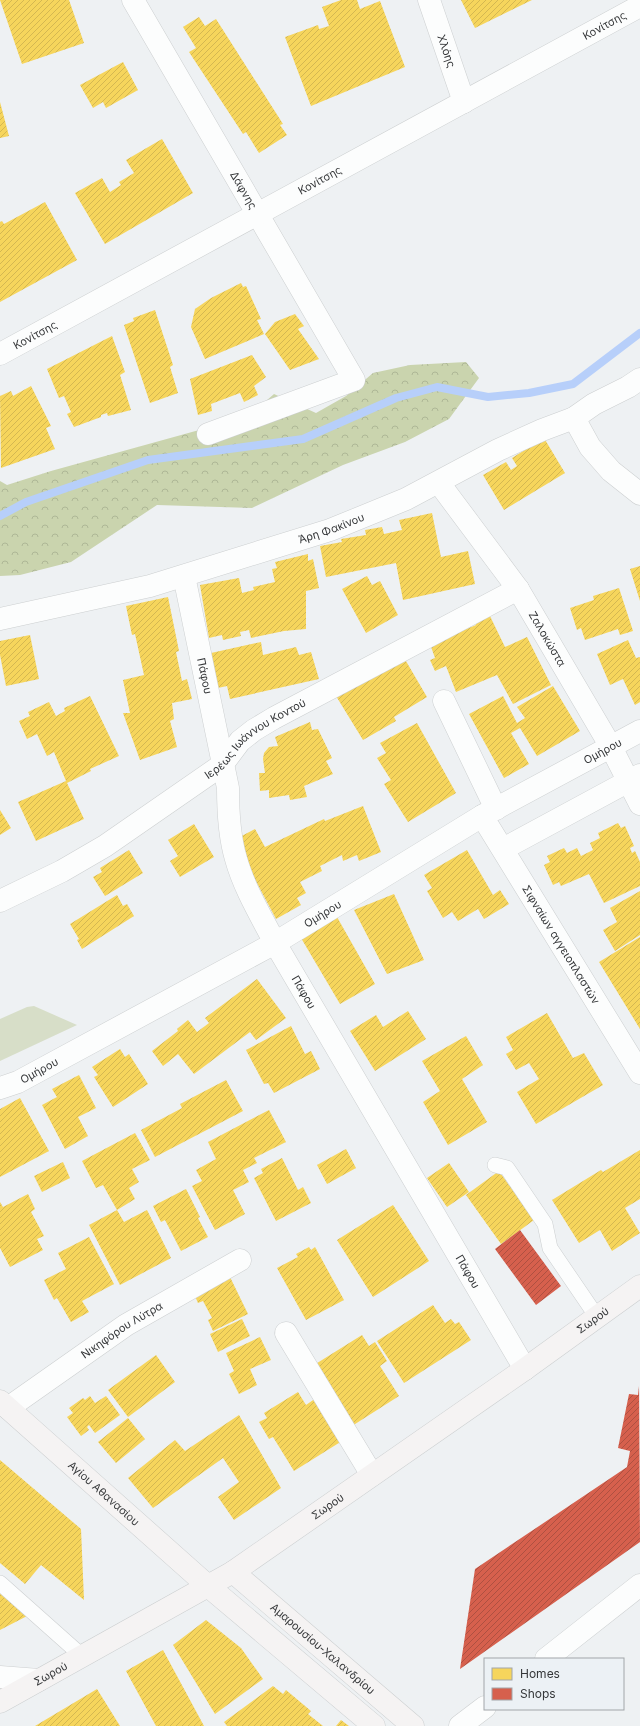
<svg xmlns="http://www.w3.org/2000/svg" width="640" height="1726" viewBox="0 0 640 1726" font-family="Inter,sans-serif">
<defs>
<pattern id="forest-crowns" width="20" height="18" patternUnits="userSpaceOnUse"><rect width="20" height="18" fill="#cad4ae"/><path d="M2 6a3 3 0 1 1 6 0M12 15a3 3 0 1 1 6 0" fill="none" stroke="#aeb796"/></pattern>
<pattern id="homes-hatch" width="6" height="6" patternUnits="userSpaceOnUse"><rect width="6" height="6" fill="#f6d55c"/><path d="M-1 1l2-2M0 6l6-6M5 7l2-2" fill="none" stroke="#d4b751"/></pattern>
<pattern id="shops-hatch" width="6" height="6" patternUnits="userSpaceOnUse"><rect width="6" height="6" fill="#d6604d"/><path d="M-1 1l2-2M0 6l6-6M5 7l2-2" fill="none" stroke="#ae5041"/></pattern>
</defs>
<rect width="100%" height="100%" fill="#eef1f3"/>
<path fill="#d7dec8" d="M34 1006 77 1025 0 1061V1019L27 1007Z"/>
<path fill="url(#forest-crowns)" d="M466 362 479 378 449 419 405 442 343 465 252 508 157 505 71 562 20 575 0 576V481L7 485 51 471 210 427 251 414 274 394 316 413 346 396 373 373 410 365Z"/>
<path fill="url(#homes-hatch)" d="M0 0H69L84 43 22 64Z
M341 0H357L360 9 380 1 405 67 311 106 285 37 318 25 319 29 329 26 322 7Z
M461 0H532L475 28Z
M199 17 205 26 216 19 283 124 280 125 287 135 259 153 246 132 243 134 189 52 196 48 183 27Z
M123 62 138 90 106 108 103 102 93 108 80 85Z
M0 102 9 136 0 138Z
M162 139 193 193 105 244 75 193 102 178 110 192 121 185 119 182 134 173 126 160Z
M45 202 77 260 0 302V222L2 221 4 224Z
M241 283 243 287 246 286 261 319 257 320 264 334 205 359 191 327 195 309 211 298Z
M155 310 173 365 170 367 178 393 150 403 124 325 134 321 133 318Z
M295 314 304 326 298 329 319 359 290 370 265 334 275 322Z
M112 336 125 372 120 375 131 410 108 416 107 413 101 415V417L74 427 67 414 71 412 64 396 59 398 47 369Z
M252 355 266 377 254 386 258 395 244 402 240 393 211 404 212 411 198 415 190 379Z
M31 386 51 426 46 428 55 449 1 468 0 396 11 391 13 396Z
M544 438 565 473 504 510 483 475 506 462 511 470 517 466 512 458Z
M432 513 441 557 468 551 475 584 403 600 396 563 326 577 320 546 342 542 341 539 366 535 365 530 382 527 384 534 402 530 399 520Z
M308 554V561L313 559 319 588 306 591V629L284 631 251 638 249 630 240 632 241 636 223 640 222 635 209 638 200 585 239 578 242 593 254 590 253 587 275 582 272 569 277 568 275 562Z
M640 566V601L630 569Z
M367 576 372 585 380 581 398 615 366 633 342 589Z
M619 588 633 631 620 635 618 629 585 640 581 628 577 630 570 608 594 600 593 596Z
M168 597 179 651 176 652 182 681 187 679 192 699 172 703 174 719 170 721 177 747 140 760 123 713H130L123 680 144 675 135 634 132 635 126 606Z
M489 614 505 647 527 637 551 685 513 704 497 675 456 692 446 666 435 671 430 660 435 658 430 644 476 625 475 622Z
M30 635 39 679 6 686 0 655V641Z
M628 640 636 658 640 657V702L635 705 623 679 610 685 597 654Z
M261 642 263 655 296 647 299 655 311 652 319 679 230 699 227 686 218 688 211 653Z
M403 656 427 697 394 717 396 721 363 740 336 696Z
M553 686 580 731 537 756 520 728 511 733 529 764 504 778 469 714 503 696 517 723 525 718 517 707Z
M90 696 119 756 90 769 91 771 67 783 84 819 36 841 18 802 66 781 54 752 47 756 37 734 27 739 19 721 30 716 28 712 49 702 56 716 65 711 64 708Z
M310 722 312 730 318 729 332 758 326 761 333 774 304 786 307 797 290 800 289 795 269 798V790L260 791 259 773H265L263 759 264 753 269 747 278 746 275 737Z
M417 723 456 793 408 822 384 784 391 780 377 758 386 753 380 743Z
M363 806 381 852 359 861 357 855 343 861 342 855 320 866 322 871 300 882 306 893 297 898 301 905 276 919 234 840 255 829 265 847 324 819 325 821Z
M0 810 11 828 0 835Z
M618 823 621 828 625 826 634 846 630 848 632 853 635 851 640 862V886L604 903 589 874 561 886 559 882 553 885 544 865 550 862 547 856 564 848 567 853 577 848 581 856 593 850 590 843 600 838 598 833Z
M194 824 214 857 180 877 170 861 178 856 168 840Z
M129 850 143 873 105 896 93 877 102 872 100 868Z
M467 850 493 895 500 890 509 904 484 919 478 909 458 921 452 912 443 918 427 891 432 888 424 875Z
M640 891V935L615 951 603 930 617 922 610 908Z
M394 894 424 960 387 974 354 910Z
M117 895 123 906 127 904 134 916 82 949 77 940 79 939 70 924Z
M337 917 375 984 340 1004 301 938Z
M640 937V1029L599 962Z
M257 979 286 1018 256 1040 250 1032 194 1074 178 1054 163 1066 152 1051 178 1031 177 1029 188 1020 197 1032 209 1023 205 1018Z
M408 1011 426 1039 375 1071 350 1031 376 1015 383 1027Z
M547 1013 573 1058 584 1053 603 1085 536 1124 517 1092 539 1079 529 1063 516 1070 506 1054 513 1050 506 1037Z
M291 1026 305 1054 311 1051 320 1069 274 1093 268 1083 264 1084 246 1050Z
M466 1036 483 1065 462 1079 487 1122 448 1145 423 1102 440 1091 422 1061Z
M120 1049 125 1057 129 1054 148 1084 113 1107 94 1077 98 1075 92 1067Z
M79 1075 96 1108 78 1117 88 1136 65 1149 42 1105 57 1097 52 1089Z
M226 1080 243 1111 155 1157 141 1130 182 1108 180 1104Z
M20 1098 49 1151 0 1177V1109Z
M269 1110 286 1142 254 1158 257 1163 243 1170 249 1182 233 1190 245 1214 215 1230 192 1186 202 1181 196 1170 216 1159 208 1142Z
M135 1133 150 1160 132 1169 139 1182 129 1188 135 1199 117 1210 103 1185 96 1188 82 1161Z
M346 1149 356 1168 327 1184 317 1165Z
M640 1150V1199L625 1208 640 1233 612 1251 600 1230 579 1243 552 1200 601 1170 603 1172Z
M282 1158 298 1190 303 1187 311 1203 276 1221 254 1178 263 1173 261 1169Z
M63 1162 70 1178 42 1192 34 1176Z
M449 1163 469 1192 447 1207 427 1178Z
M499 1171 534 1220 501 1244 466 1195Z
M186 1189 200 1217 198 1218 208 1237 181 1251 165 1220 161 1222 153 1206Z
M28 1194 35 1209 31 1212 44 1236 37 1239 43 1250 10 1267 0 1248V1202L3 1207Z
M393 1205 429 1261 373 1297 337 1240Z
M117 1210 124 1222 147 1210 171 1258 120 1285 89 1225Z
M89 1237 114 1284 82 1301 89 1312 71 1322 57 1298 54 1300 44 1280 66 1269 58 1253Z
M309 1247 311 1250 315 1247 344 1300 306 1320 277 1268 298 1257 296 1254Z
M230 1277 248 1314 213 1331 208 1320 212 1318 203 1301 198 1303 194 1294Z
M433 1305 445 1323 451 1319 455 1324 459 1322 471 1340 404 1383 377 1341Z
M242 1319 250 1336 218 1352 210 1334Z
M362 1335 369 1346 375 1342 387 1361 380 1366 399 1396 352 1426 314 1365Z
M260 1337 271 1360 250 1369 257 1385 239 1394 229 1374 234 1371 226 1353Z
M156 1355 175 1382 128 1417 108 1390Z
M298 1392 306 1405 316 1398 342 1441 294 1471 273 1437 269 1439 259 1422 267 1418 264 1413Z
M90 1396 95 1403 106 1396 120 1415 95 1433 89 1425 87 1427 89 1430 81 1436 67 1417 73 1413 69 1408 83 1398 85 1400Z
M239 1415 281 1488 234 1520 218 1497 239 1482 223 1458 153 1508 128 1478 175 1440 185 1451Z
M128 1418 145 1439 116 1463 98 1442Z
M0 1460 81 1529 84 1600 41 1565 25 1584 0 1563Z
M0 1590 29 1615 0 1630Z
M206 1620 241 1648 263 1679 215 1714 173 1645Z
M163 1650 204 1726H156L126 1671Z
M273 1686 283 1694 286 1690 311 1711 308 1714 323 1726H227L224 1722Z
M97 1689 120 1726H35Z
M341 1720 349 1726H336Z"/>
<path fill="url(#shops-hatch)" d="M520 1230 561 1286 536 1305 495 1249Z
M639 1386 640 1542 460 1669 475 1569 627 1467 630 1451 618 1448 629 1394 638 1395Z"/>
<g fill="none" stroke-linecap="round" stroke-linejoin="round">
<path stroke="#b7cffa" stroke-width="8" d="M0 516 26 502 148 460 303 439 396 398 437 387 488 397 529 393 573 384 640 333"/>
<g stroke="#cccfd0" stroke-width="16">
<path id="lane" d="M495 1165 507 1168 545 1224 550 1248 597 1317
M0 1583 82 1656"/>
</g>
<g stroke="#cccfd0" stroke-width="23">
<g id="street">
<path id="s1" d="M133 0 354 380 208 434"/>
<path id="s2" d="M429 0 464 102"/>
<path id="s3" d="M0 354 640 6"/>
<path d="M574 418 590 447 611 471 640 494"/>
<path id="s4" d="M439 483 518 589 611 747 640 804"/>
<path id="s5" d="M184 576 228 788C228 812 229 836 236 859 244 888 261 916 275 943L525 1369"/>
<path id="s6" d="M0 619 150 586 330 530 406 499 498 450 542 430 574 418 594 404 628 387 640 379"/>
<path d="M444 701 496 809"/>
<path id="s7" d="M482 816 640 1073"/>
<path d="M503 849 640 775"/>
<path id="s8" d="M0 901 62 871 105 846 222 765 240 741 254 730 274 718 518 589"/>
<path id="s9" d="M0 1088 18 1082 275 943 482 816 640 731"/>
<path d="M286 1333 372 1475"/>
<path id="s10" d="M8 1408 126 1325 240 1260"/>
<path d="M546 1659 640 1585"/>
<path d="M0 1677 39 1680"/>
<path d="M460 1726 485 1707"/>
</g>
</g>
<g stroke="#cccfd0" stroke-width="23">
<g id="secondary">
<path id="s11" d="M0 1401 208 1586 374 1726"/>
<path id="s12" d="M233 1572 413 1726"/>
<path id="s13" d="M0 1702 233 1572 525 1369 640 1286"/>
</g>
</g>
<use href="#lane" stroke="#fcfdfd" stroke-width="15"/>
<use href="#street" stroke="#fcfdfd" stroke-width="22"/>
<use href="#secondary" stroke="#f5f3f3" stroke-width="22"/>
</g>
<g text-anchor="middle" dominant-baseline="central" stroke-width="4" stroke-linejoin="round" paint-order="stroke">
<g font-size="11" fill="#343638" stroke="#ecf1f5">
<text stroke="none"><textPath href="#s3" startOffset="688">Κονίτσης</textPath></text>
<text stroke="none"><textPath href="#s2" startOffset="54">Χλόης</textPath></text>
<text stroke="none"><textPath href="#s3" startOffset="364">Κονίτσης</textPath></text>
<text stroke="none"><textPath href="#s1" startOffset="220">Δάφνης</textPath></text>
<text stroke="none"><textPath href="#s3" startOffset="40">Κονίτσης</textPath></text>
<text stroke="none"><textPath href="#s6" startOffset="344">Άρη Φακίνου</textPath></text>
<text stroke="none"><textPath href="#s4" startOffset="190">Ζαλοκώστα</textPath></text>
<text stroke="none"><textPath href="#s5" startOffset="102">Πάφου</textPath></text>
<text stroke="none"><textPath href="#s8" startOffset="304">Ιερέως Ιωάννου Κοντού</textPath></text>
<text stroke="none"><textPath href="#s9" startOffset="691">Ομήρου</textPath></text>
<text stroke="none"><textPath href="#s9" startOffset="367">Ομήρου</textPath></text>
<text stroke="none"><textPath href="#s7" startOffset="151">Σιφναίων αγγειοπλαστών</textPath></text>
<text stroke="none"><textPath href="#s5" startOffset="438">Πάφου</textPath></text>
<text stroke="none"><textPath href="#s9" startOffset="43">Ομήρου</textPath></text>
<text stroke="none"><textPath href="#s5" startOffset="762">Πάφου</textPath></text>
<text stroke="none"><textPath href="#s13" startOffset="706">Σωρού</textPath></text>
<text stroke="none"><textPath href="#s10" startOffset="138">Νικηφόρου Λύτρα</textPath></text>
<text stroke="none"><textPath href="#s11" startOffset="139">Αγίου Αθανασίου</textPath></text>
<text stroke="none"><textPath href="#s13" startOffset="382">Σωρού</textPath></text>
<text stroke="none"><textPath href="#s12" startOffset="118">Αμαρουσίου-Χαλανδρίου</textPath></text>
<text stroke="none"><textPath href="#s13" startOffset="58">Σωρού</textPath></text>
</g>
</g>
<rect x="484" y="1658" width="140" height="52" fill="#ecf1f5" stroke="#a2a6a9"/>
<rect x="492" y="1668" width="20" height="12" fill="#f6d55c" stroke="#a2a6a9"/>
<text x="520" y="1678" font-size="12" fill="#343638">Homes</text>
<rect x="492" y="1688" width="20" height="12" fill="#d6604d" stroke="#a2a6a9"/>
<text x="520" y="1698" font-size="12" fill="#343638">Shops</text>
</svg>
